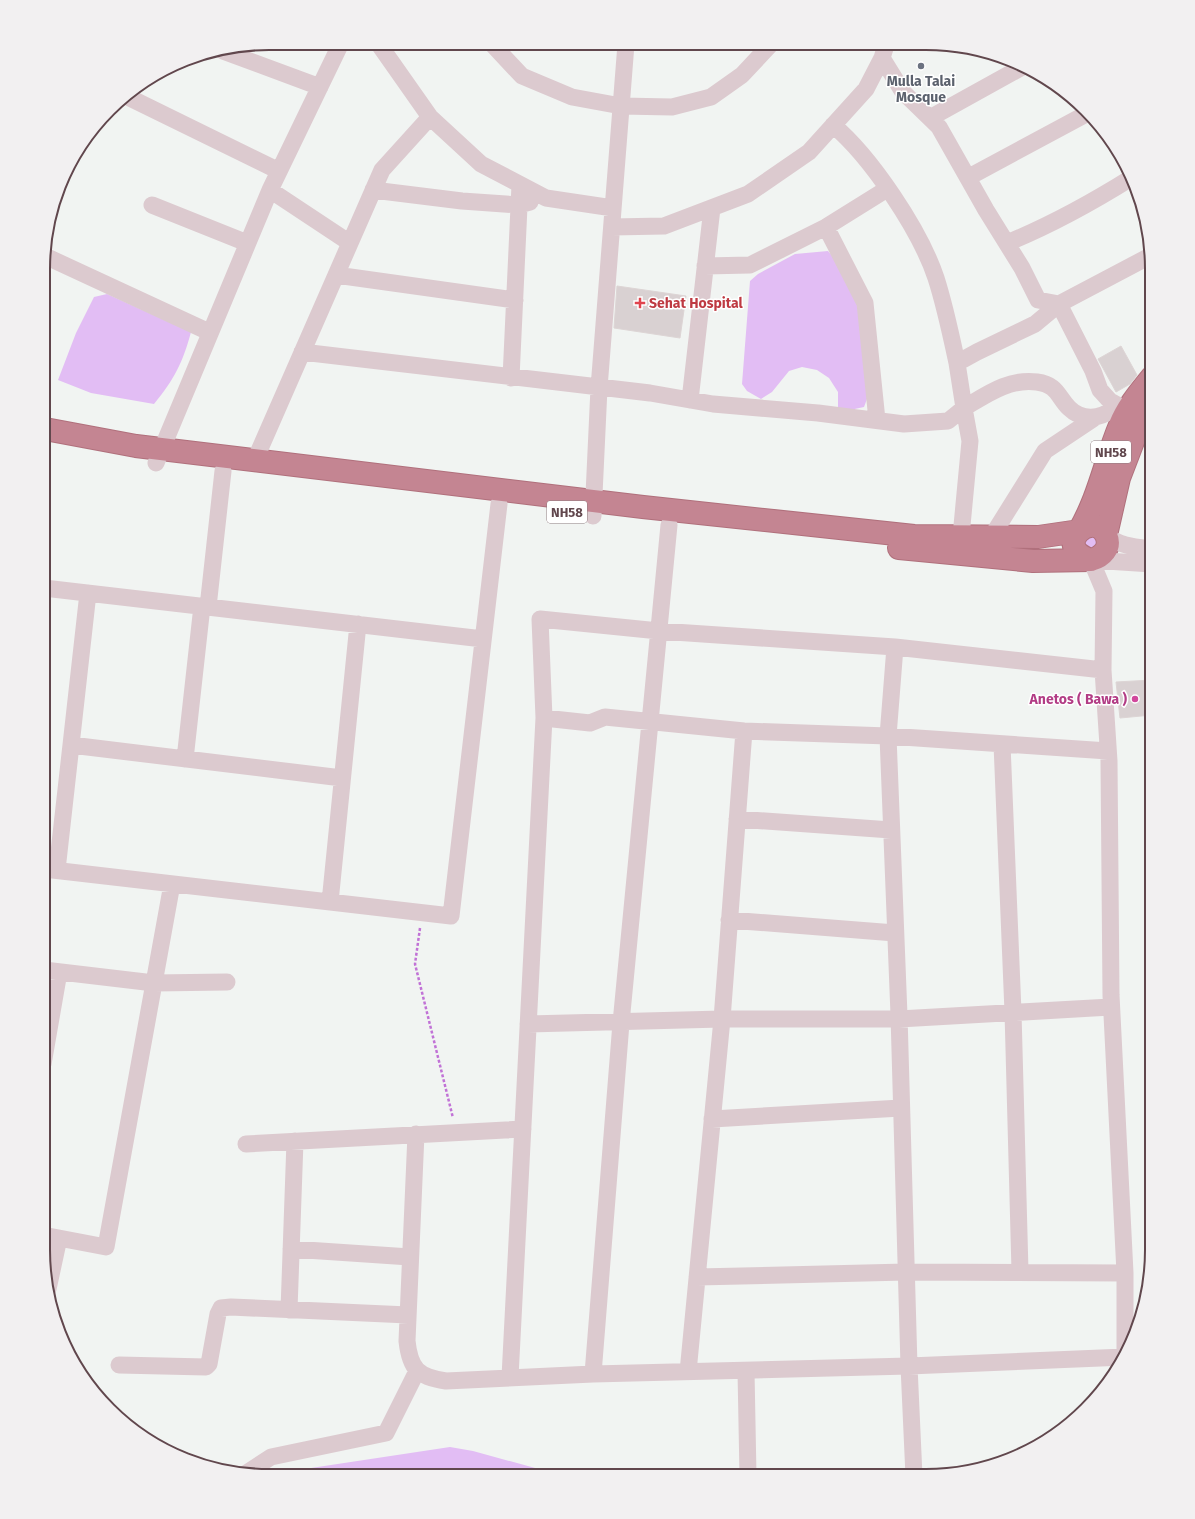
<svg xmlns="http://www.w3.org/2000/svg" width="1195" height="1519" viewBox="0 0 1195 1519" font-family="'Fira Sans',sans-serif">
<rect width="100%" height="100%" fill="#f1f4f2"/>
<path fill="#e2bdf4" d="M828 251 847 273 859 296 867 399 864 407 850 410 838 408V392L829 378 817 370 802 367 789 371 772 392 761 399 747 391 742 384 750 281 758 274 795 254Z
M107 294 191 332C183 362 174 380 154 404L91 393 58 380 76 333 94 297Z
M1092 533 1100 543 1088 551 1082 539Z
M450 1447 473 1451 564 1476 274 1475 278 1473Z"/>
<path fill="#d9d1d2" stroke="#ddd5d5" d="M617 286 686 296 680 338 614 328Z
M1121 346 1137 375 1130 384 1116 392 1098 359Z
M1152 680V715L1120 718 1116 682Z"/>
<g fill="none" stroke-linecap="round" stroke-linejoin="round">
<g stroke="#b0707c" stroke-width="24">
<path id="highway" d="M45 429 136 446 643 507 914 536 1038 537 1079 531C1099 497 1105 461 1120 425 1127 407 1140 392 1152 377
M1106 535 1119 478 1142 418 1152 401
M899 548 1033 561 1091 560C1102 557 1112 548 1106 535 1093 508 1050 547 1091 560"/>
</g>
<path stroke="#c172d6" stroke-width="2.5" stroke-dasharray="3 2" stroke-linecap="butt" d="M420 928 415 964 453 1118"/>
<path stroke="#dccacf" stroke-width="17" d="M378 43 430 117 481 164 546 198 613 208
M492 44 522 76 572 97 621 106 672 107 711 97 742 75 771 44
M223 51 320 87
M882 58 903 92 939 127 986 210 1022 268 1038 300 1059 304 1093 371 1100 390 1110 401 1137 416
M132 92 130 98 279 171
M930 118 1024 66
M833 125C871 157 920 230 936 278 945 306 951 335 957 363
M969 177 1088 113
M270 190 350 243
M373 190 462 201 519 205 530 202
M152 205 247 243
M612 227 664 226 748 194 809 152 866 89 882 58 886 45
M826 227 865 303 877 420
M1007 243C1051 225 1091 203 1131 178
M45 256 209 332
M705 266 750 265 826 227 887 189
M336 275 515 300
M302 352 650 393 713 404 818 413 904 424 948 421 964 408 957 363 977 352 1035 324 1059 304 1150 256
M511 378 520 185
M690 400 712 208
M255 460 382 170 430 117
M156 463 270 190 341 43
M593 516 599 388 626 44
M1106 535C1119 546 1135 547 1152 549
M961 536 970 441 964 408C986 395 1009 378 1037 382 1058 385 1057 396 1069 408 1082 421 1100 419 1113 409L1127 410
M992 536 1045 451 1093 419
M44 588 483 639
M208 607 223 471
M895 647 888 736 899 1015 909 1366 914 1476
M544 718 590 723 605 717 744 731 888 736 1108 751
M1002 744 1013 1012 1020 1271
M71 745 342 778
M185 759 202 606
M737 819 891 830
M44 869 451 916 499 504
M57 870 88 593
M330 902 358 624
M729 920 895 933
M44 970 154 983 227 982
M528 1024 722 1019H899L1111 1007
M43 1064 59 972
M712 1119 901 1108
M416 1134 407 1341C410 1369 418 1377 446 1381L593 1374 909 1366 1125 1357V1273L1111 995 1109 761 1103 670 1104 591 1091 560 1152 564
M246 1144 523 1129
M43 1235 106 1247 172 884
M291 1249 410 1257
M697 1277 906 1272 1125 1273
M48 1289 59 1238
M289 1310 295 1141
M119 1365 206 1367 209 1364 218 1314 221 1308 231 1307 408 1315
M746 1371 748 1476
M688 1372 722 1019 744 731
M593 1374 621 1023 669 525
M510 1377 544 718 540 619 659 631 895 647 1103 670
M245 1474 271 1457 386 1433 417 1371"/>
<use href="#highway" stroke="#c48592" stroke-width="22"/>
</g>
<circle fill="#6b7280" stroke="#fff" stroke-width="1.5" cx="921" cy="66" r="4"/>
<path fill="#e0444e" stroke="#fff" stroke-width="1.5" d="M638 297h4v4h4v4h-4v4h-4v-4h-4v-4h4z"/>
<circle fill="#d1479c" stroke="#fff" stroke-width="1.5" cx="1135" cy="699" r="4"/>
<g text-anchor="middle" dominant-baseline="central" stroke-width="3" stroke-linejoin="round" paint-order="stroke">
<g fill="#fff" stroke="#907e82" stroke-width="1">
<rect x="1091" y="441" width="40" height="22" rx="3"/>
<rect x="547" y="501" width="40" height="22" rx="3"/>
</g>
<g font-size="13" font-weight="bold" fill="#61474d">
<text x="1111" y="452">NH58</text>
<text x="567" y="512">NH58</text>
</g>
<g font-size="14" font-weight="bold" fill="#5b616d" stroke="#fff">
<text x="921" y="81">Mulla Talai<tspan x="921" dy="16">Mosque</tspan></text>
</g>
<g font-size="14" font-weight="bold" fill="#be3a42" stroke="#fff" text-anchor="start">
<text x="649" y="303">Sehat Hospital</text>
</g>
<g font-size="14" font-weight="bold" fill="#b23c85" stroke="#fff" text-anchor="end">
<text x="1127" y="699">Anetos ( Bawa )</text>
</g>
</g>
<path d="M0 0H1195V1519H0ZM269 50H926A219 219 0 0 1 1145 269V1250A219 219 0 0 1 926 1469H269A219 219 0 0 1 50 1250V269A219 219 0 0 1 269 50Z" fill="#f2f0f1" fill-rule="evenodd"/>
<path fill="none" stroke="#61474d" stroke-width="2" d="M269 50H926A219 219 0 0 1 1145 269V1250A219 219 0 0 1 926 1469H269A219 219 0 0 1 50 1250V269A219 219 0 0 1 269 50Z"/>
</svg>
